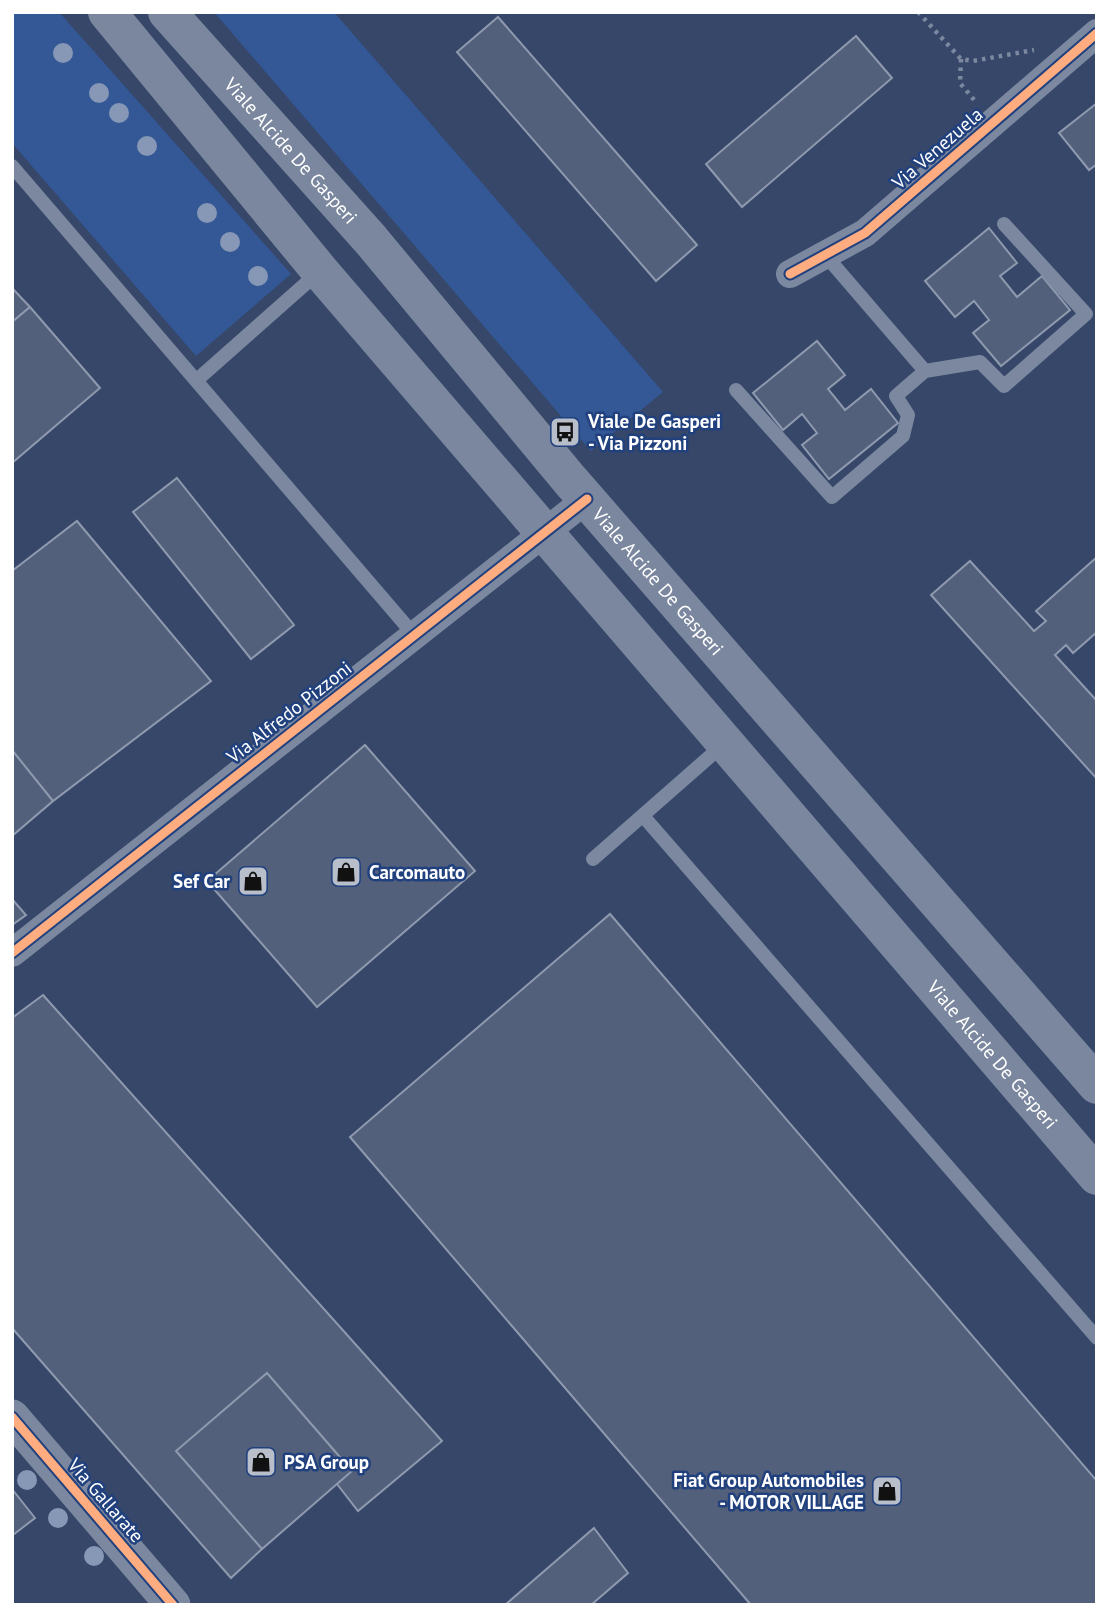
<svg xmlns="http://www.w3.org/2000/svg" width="1109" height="1617" viewBox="0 0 1109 1617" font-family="'PT Sans',sans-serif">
<rect width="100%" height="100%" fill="#364769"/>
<path fill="#345795" d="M12 12H59L291 274 196 356 12 143Z
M214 12H334L663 392 591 451Z"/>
<path fill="#52607b" stroke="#8f9aae" stroke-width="2" d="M498 17 697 245 656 281 457 52Z
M856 36 892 78 742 207 706 164Z
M1097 103V164L1089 170 1059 133Z
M989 228 1017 263 1000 276 1017 297 1042 276 1070 310 1001 366 973 333 989 320 974 301 955 317 925 281Z
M12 288 30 307 12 322Z
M30 307 100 388 12 463V322Z
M817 341 845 375 828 389 845 410 871 389 898 423 829 479 802 445 817 433 802 414 783 430 753 393Z
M177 478 294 625 251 659 133 512Z
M77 521 211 681 53 801 12 750V571Z
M1097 557V632L1073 653 1066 645 1055 655 1097 701V779L931 595 970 561 1034 631 1046 621 1036 611Z
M365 745 475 871 317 1007 207 881Z
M12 750 53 801 12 836Z
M12 899 26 915 12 925Z
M610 914 1097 1481V1605H751L350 1137Z
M43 995 442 1441 358 1511 337 1484 352 1471 267 1373 176 1451 262 1549 231 1578 12 1328V1018Z
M267 1373 352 1471 262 1549 176 1451Z
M12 1489 35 1518 13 1535 12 1534Z
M594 1528 628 1573 591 1605H505Z"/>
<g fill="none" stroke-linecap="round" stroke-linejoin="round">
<path stroke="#7b88a0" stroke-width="4.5" stroke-dasharray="3.5 5" stroke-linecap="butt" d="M918 12 961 59 973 61 1034 50
M961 59 960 83 975 101"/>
<path stroke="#7b88a0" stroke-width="14" d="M12 166 415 636
M826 256 925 371
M198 379 320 271
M736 390 832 497 903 436 908 415 896 396 925 371 980 362 1004 386 1086 314 1004 224
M644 817 1097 1338
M593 859 724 744"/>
<path stroke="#7b88a0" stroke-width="28" d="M790 274 865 233 1097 33
M12 953 587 499"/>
<path stroke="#7b88a0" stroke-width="35" d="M12 1417 173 1605"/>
<g stroke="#7a879e" stroke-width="38">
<path id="s1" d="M107 12 320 271 1097 1176"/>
<path id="s2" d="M167 12 371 240 569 479 1097 1085"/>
</g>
<g stroke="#21417e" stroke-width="13">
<path id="cycleway" d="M790 274 865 233 1097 33
M12 953 587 499
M12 1417 173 1605"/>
</g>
<use href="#cycleway" stroke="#ffac80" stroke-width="9"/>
</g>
<g fill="#8797b6">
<circle cx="63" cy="53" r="10"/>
<circle cx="99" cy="93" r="10"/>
<circle cx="119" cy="113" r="10"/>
<circle cx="147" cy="146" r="10"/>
<circle cx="207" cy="213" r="10"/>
<circle cx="230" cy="242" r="10"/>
<circle cx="258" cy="276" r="10"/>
<circle cx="27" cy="1480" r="10"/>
<circle cx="58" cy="1518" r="10"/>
<circle cx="94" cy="1556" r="10"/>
</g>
<defs>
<g id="bus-square" transform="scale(1.575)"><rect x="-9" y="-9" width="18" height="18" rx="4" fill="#b9bfca" stroke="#21417e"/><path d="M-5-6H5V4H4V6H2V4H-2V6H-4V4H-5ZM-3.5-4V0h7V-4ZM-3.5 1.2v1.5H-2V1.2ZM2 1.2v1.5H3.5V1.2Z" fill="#111"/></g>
<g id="shop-square" transform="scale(1.575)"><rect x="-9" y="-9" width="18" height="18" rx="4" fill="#b9bfca" stroke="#21417e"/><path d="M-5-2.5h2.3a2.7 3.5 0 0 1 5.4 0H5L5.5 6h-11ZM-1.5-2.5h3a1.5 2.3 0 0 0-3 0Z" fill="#111"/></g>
</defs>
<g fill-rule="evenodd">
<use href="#bus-square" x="565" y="432"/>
<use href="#shop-square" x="346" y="872"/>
<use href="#shop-square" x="253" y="881"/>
<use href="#shop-square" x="261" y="1462"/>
<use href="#shop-square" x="887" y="1491"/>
</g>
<g text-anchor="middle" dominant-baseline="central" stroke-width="5" stroke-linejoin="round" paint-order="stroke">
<g font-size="19" fill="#fff" stroke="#21417e">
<text transform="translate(937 148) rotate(-41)">Via Venezuela</text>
<text stroke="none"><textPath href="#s2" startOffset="186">Viale Alcide De Gasperi</textPath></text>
<text stroke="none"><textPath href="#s2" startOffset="752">Viale Alcide De Gasperi</textPath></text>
<text transform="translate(289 712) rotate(-38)">Via Alfredo Pizzoni</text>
<text stroke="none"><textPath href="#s1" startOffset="1368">Viale Alcide De Gasperi</textPath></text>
<text transform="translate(106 1500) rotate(49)">Via Gallarate</text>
</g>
<g font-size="19" font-weight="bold" fill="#fff" stroke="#21417e" text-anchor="start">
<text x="588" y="421">Viale De Gasperi<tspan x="588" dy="22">- Via Pizzoni</tspan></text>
<text x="369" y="872">Carcomauto</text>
<text x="230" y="881" text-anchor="end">Sef Car</text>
<text x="284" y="1462">PSA Group</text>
<text x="864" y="1480" text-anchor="end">Fiat Group Automobiles<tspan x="864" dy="22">- MOTOR VILLAGE</tspan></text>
</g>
</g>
<rect width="1109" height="1617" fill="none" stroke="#ffffff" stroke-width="28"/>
</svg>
